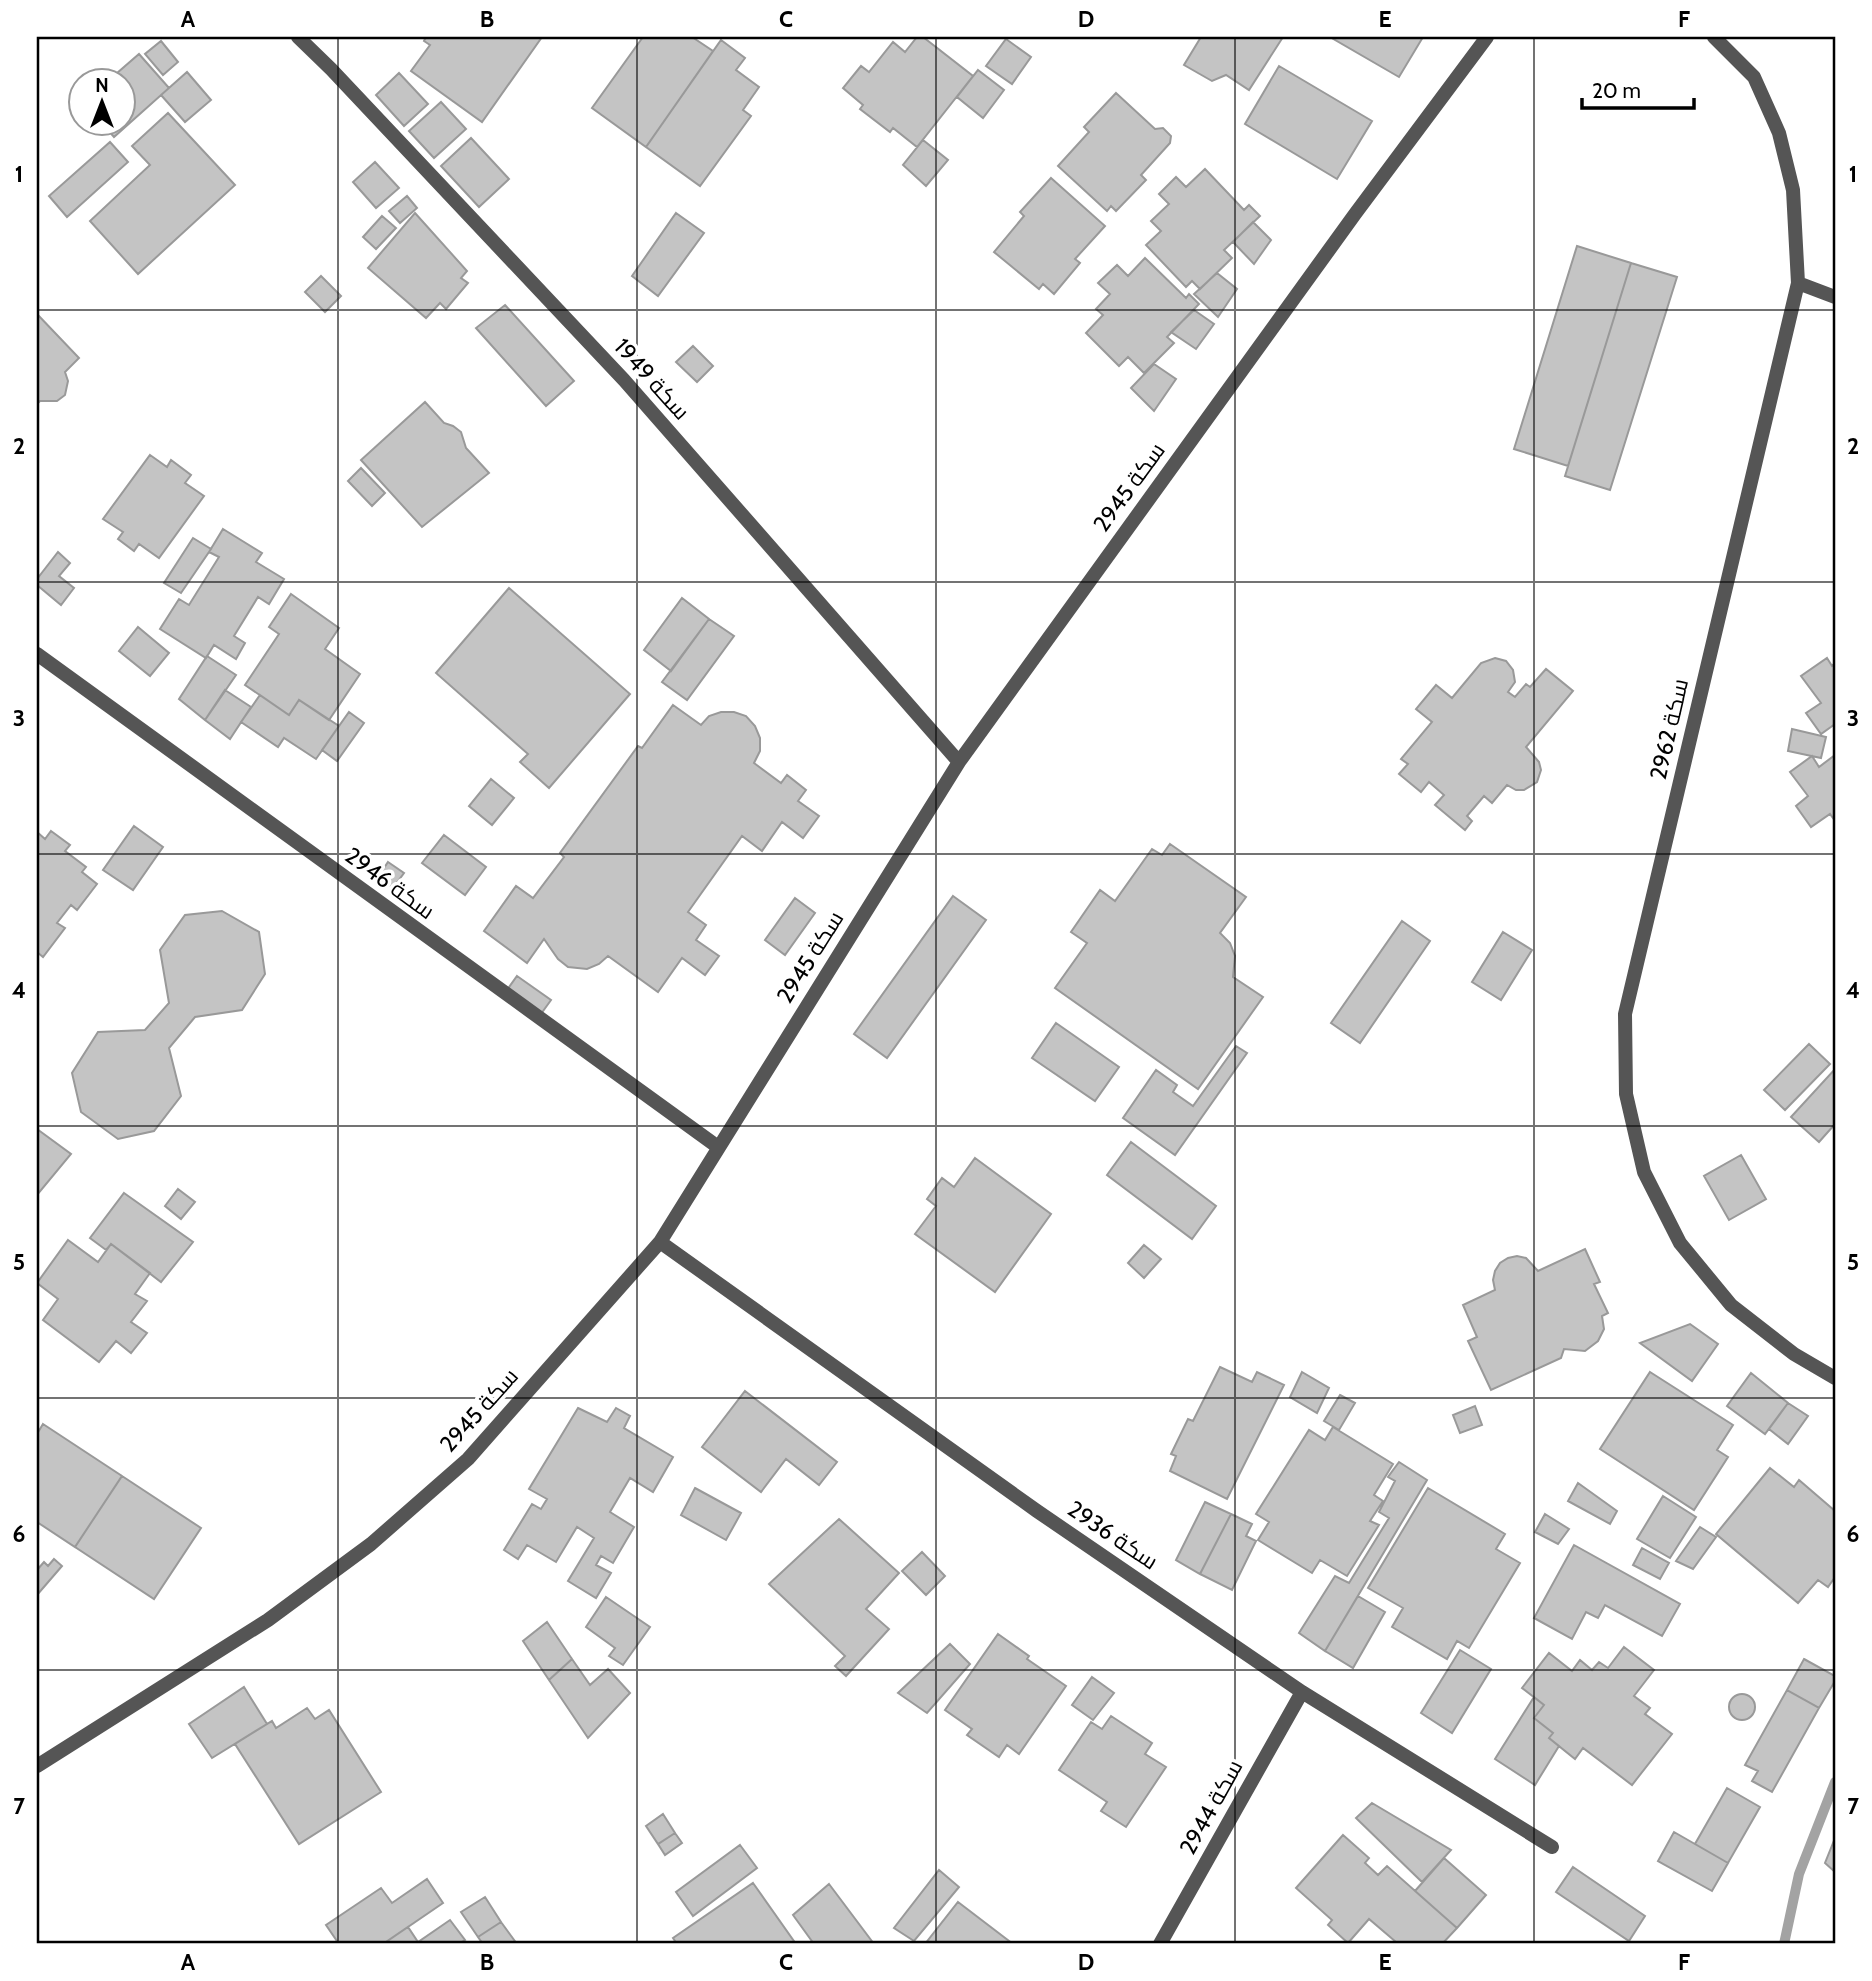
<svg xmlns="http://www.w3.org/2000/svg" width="1872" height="1981" viewBox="0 0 1872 1981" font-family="Cabin,Cairo,sans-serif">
<rect width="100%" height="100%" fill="#fff"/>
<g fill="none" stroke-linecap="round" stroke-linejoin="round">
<path stroke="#a3a3a3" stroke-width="10" d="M1784 1944 1799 1874 1835 1782"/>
</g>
<path fill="#c4c4c4" stroke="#999" stroke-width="2" d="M426 37H542L482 122 411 71 430 45 424 41Z
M643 37H692L713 51 646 147 592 108Z
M917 37H923L973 76 917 147 893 128 890 132 860 109 863 105 843 88 861 66 869 72 893 42 905 52Z
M1201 37H1283L1249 90 1226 75 1212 81 1184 65Z
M1330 37H1423L1399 77Z
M1006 39 1031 57 1012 84 986 66Z
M721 40 745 58 736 70 759 87 743 110 751 116 700 186 646 147Z
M161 41 178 62 163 75 145 54Z
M139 54 169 88 114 137 101 122H122V80H109Z
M1279 66 1372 121 1337 179 1245 124Z
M978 70 1004 90 983 118 957 97Z
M187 72 211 100 185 122 161 95Z
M399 73 428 104 404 126 376 95Z
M1116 93 1155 129 1163 128 1171 136 1170 143 1141 175 1146 180 1116 211 1111 206 1107 211 1058 166 1089 132 1084 127Z
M441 102 466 129 434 158 409 131Z
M168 113 235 185 138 274 90 221 150 165 132 146Z
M471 138 509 179 479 207 441 166Z
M923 140 948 160 926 186 903 165Z
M110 142 128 162 67 217 49 196Z
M375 162 399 188 376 208 353 182Z
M1205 169 1244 210 1249 205 1260 216 1224 250 1232 258 1200 289 1192 281 1186 287 1146 245 1161 231 1151 221 1169 204 1159 194 1176 177 1186 187Z
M1051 178 1105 226 1075 259 1080 263 1054 294 1043 284 1039 289 994 252 1024 216 1020 212Z
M407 196 417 208 400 223 389 211Z
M415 213 467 271 461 278 468 283 446 309 440 303 426 318 368 268Z
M676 213 704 233 658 296 632 276Z
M382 216 396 228 376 249 363 237Z
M1253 222 1271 240 1254 264 1233 242Z
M1577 246 1631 263 1568 466 1514 449Z
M1145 258 1186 298 1189 294 1199 304 1167 337 1174 343 1144 373 1128 357 1119 366 1086 333 1103 315 1096 309 1110 294 1098 283 1117 265 1128 276Z
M1631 263 1677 277 1610 490 1565 476Z
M1217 273 1237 289 1218 317 1194 294Z
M321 276 341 296 325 312 305 292Z
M505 305 574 381 546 406 476 328Z
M1194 310 1214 324 1196 349 1171 332Z
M37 314 79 358 65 372 68 381 65 395 57 401H40L37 404Z
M693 346 713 366 697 382 676 362Z
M1154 364 1176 379 1154 411 1131 388Z
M425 402 444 423 453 426 461 432 466 448 489 473 422 527 361 460Z
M150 455 167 467 171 460 191 475 185 483 204 496 159 558 139 544 134 551 118 539 123 532 103 519Z
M361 468 385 493 372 506 348 481Z
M223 529 262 553 256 562 284 579 269 604 258 597 234 636 245 643 236 659 214 645 206 658 160 629 179 599 189 605 219 557 209 552Z
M193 538 211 549 181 593 164 583Z
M58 552 70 563 59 576 74 588 61 605 37 585V579Z
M509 588 630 694 549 788 520 762 528 754 436 673Z
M291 594 339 628 325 649 360 674 329 720 299 700 289 715 245 685 279 634 269 627Z
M682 598 709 619 671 671 644 650Z
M709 619 734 636 687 700 662 682Z
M138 627 169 653 150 676 119 651Z
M207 656 236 675 205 720 179 699Z
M1495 658 1506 661 1513 670 1515 682 1508 692 1515 697 1526 684 1530 687 1546 669 1573 691 1526 747 1539 762 1541 770 1537 782 1524 790H1516L1507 785 1492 803 1484 796 1467 816 1472 821 1465 830 1435 805 1444 795 1429 782 1421 792 1399 774 1408 764 1401 759 1432 722 1416 709 1436 685 1452 698 1481 663Z
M1827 658 1832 666 1835 663V724L1821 734 1806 713 1821 703 1801 676Z
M225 690 251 707 230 739 205 720Z
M260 695 289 715 299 700 339 726 316 759 284 738 278 747 241 722Z
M673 705 701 725 709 716 721 712H734L746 716 755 726 760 738V751L754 763 781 783 787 775 806 790 798 801 819 816 803 838 782 822 762 851 742 836 688 912 706 925 696 940 719 956 705 975 682 958 658 992 608 956 599 964 587 969 568 967 558 959 544 939 527 963 484 931 516 886 533 898 564 857 560 853 638 746 642 748Z
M349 712 364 723 337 761 322 750Z
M1792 729 1826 737 1821 758 1788 751Z
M1835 755V821L1830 814 1811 827 1796 806 1808 796 1790 772 1812 756 1819 767Z
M491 779 514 798 492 825 469 806Z
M134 826 163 847 133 890 103 870Z
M51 831 70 845 65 851 86 867 82 872 97 884 77 910 71 905 57 923 65 928 43 957 37 952V832L45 839Z
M444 835 486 867 465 895 422 863Z
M1170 844 1246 897 1220 933 1230 943 1235 956 1233 977 1263 997 1198 1089 1055 988 1087 943 1071 932 1100 890 1115 901 1152 849 1162 855Z
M388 862 404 873 393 888 378 877Z
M953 896 986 920 887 1058 854 1034Z
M795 898 815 913 785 955 765 940Z
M222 911 259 932 265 974 242 1010 195 1017 169 1048 181 1096 154 1131 118 1139 81 1112 72 1073 98 1032 145 1030 169 1003 160 950 185 915Z
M1402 921 1430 941 1360 1043 1331 1023Z
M1503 932 1532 950 1501 1000 1472 982Z
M517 976 551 1000 538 1018 504 994Z
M1056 1023 1119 1067 1095 1101 1032 1058Z
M1809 1044 1830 1064 1785 1110 1764 1090Z
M1236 1046 1247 1053 1175 1155 1123 1118 1156 1070 1177 1085 1173 1092 1193 1106Z
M1835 1069V1124L1819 1142 1791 1117Z
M37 1129 71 1154 37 1195Z
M1131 1142 1216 1206 1192 1239 1107 1175Z
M1741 1155 1766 1199 1729 1220 1704 1176Z
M975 1158 1051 1214 995 1292 915 1234 936 1206 927 1199 942 1178 954 1187Z
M178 1189 195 1202 181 1219 165 1206Z
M124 1193 193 1242 161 1282 111 1244 106 1250 90 1238Z
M68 1240 98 1262 111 1244 150 1273 135 1294 147 1301 131 1322 147 1333 131 1353 116 1341 99 1362 43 1320 58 1299 37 1283Z
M1144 1245 1161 1259 1144 1278 1128 1263Z
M1585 1249 1600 1282 1594 1284 1608 1313 1602 1316 1604 1329 1598 1341 1585 1351 1564 1349 1561 1358 1491 1390 1468 1341 1477 1337 1463 1305 1495 1290 1493 1280 1495 1271 1500 1263 1508 1258 1517 1256 1526 1258 1538 1271Z
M1690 1324 1718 1344 1692 1381 1640 1343Z
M1220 1367 1252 1382 1257 1372 1284 1385 1227 1499 1170 1471 1176 1456 1171 1454 1188 1419 1193 1421Z
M1302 1372 1329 1388 1317 1413 1290 1397Z
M1650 1372 1733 1425 1717 1450 1728 1457 1694 1510 1600 1449Z
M1751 1373 1788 1403 1765 1434 1727 1406Z
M745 1391 837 1462 819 1485 786 1459 761 1492 702 1447Z
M1340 1395 1355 1403 1339 1430 1324 1421Z
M1788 1403 1808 1416 1788 1444 1769 1429Z
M1475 1406 1482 1425 1460 1433 1453 1415Z
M578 1408 607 1422 616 1408 630 1416 624 1428 673 1457 653 1492 630 1478 610 1512 634 1527 613 1563 601 1556 596 1565 611 1573 596 1598 568 1581 594 1538 577 1527 556 1562 527 1545 518 1559 504 1550 532 1504 541 1509 547 1499 529 1489Z
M43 1424 122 1476 75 1547 37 1522V1434Z
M1333 1427 1393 1464 1374 1495 1383 1501 1370 1521 1379 1525 1347 1576 1320 1560 1312 1573 1258 1540 1269 1522 1256 1514 1309 1430 1325 1440Z
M1399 1462 1427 1480 1325 1651 1299 1633 1335 1576 1349 1583 1389 1518 1379 1512 1395 1481 1388 1477Z
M1770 1468 1794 1487 1799 1480 1835 1511V1577L1828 1587 1818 1580 1798 1603 1716 1534Z
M122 1476 201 1528 154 1599 75 1547Z
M1578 1483 1617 1511 1610 1524 1568 1501Z
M695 1488 741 1513 726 1540 681 1515Z
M1428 1488 1505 1534 1496 1549 1520 1563 1469 1648 1457 1641 1447 1659 1392 1627 1403 1608 1368 1588Z
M1663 1496 1696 1517 1670 1558 1637 1539Z
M1205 1502 1231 1514 1200 1574 1176 1560Z
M1231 1514 1252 1524 1246 1536 1256 1541 1232 1590 1200 1574Z
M1545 1514 1569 1529 1558 1544 1535 1532Z
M839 1519 899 1573 866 1609 889 1629 846 1676 835 1666 845 1656 769 1584Z
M1700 1527 1716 1537 1693 1569 1676 1561Z
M1574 1545 1680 1604 1662 1636 1605 1605 1598 1618 1586 1612 1572 1639 1534 1618Z
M1642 1548 1669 1563 1660 1579 1633 1565Z
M922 1552 945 1576 926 1595 902 1571Z
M54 1559 62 1566 37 1595V1570L44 1562 48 1566Z
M1358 1596 1385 1612 1353 1668 1325 1651Z
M606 1597 650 1627 623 1665 609 1656 615 1648 586 1627Z
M547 1622 572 1659 549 1680 523 1641Z
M998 1634 1029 1656 1027 1659 1066 1686 1019 1754 1007 1745 999 1757 967 1735 972 1729 945 1710Z
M950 1644 970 1664 927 1713 898 1693Z
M1624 1647 1654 1670 1634 1696 1650 1708 1645 1714 1672 1734 1632 1785 1583 1748 1575 1759 1549 1738 1553 1733 1534 1718 1544 1705 1522 1688 1549 1653 1572 1671 1580 1660 1592 1670 1599 1662 1608 1668Z
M1460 1650 1491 1669 1452 1733 1421 1713Z
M572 1659 590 1685 608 1669 630 1693 588 1738 549 1680Z
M1804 1659 1835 1676V1681L1819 1708 1787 1690Z
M1092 1677 1114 1693 1093 1720 1072 1705Z
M244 1687 267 1724 212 1758 189 1724Z
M1787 1690 1819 1708 1772 1792 1752 1781 1758 1771 1745 1765Z
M1729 1707a13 13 0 1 1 26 0a13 13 0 1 1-26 0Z
M1534 1697 1544 1705 1534 1718 1553 1733 1549 1738 1559 1746 1535 1785 1495 1759Z
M307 1708 315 1719 329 1710 381 1792 299 1844 235 1744 272 1721 276 1728Z
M1111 1716 1152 1743 1145 1754 1166 1767 1126 1827 1101 1811 1107 1802 1059 1770 1091 1722 1102 1729Z
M1727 1788 1760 1807 1728 1863 1695 1844Z
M1372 1803 1451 1850 1422 1882 1356 1818Z
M663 1814 675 1833 658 1844 646 1826Z
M1674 1832 1728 1863 1712 1891 1658 1861Z
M675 1833 682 1843 665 1855 658 1844Z
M1343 1835 1369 1858 1365 1863 1378 1875 1387 1866 1457 1928 1442 1944H1394L1396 1942 1369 1919 1348 1943 1328 1925 1332 1920 1296 1888Z
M1835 1838V1872L1825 1863Z
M740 1845 757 1868 693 1916 676 1892Z
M1444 1858 1486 1895 1457 1928 1415 1891Z
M1573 1867 1645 1916 1629 1941 1556 1892Z
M939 1870 959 1887 914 1941 894 1928Z
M427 1879 443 1903 383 1944H339L326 1925 381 1888 392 1903Z
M753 1883 796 1944H677L673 1938Z
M829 1884 874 1944H814L793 1915Z
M485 1897 501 1922 478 1937 461 1912Z
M958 1902 1013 1944H925Z
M450 1920 465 1940 458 1944H383L408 1927 418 1942Z
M501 1922 517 1944H483L478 1937Z"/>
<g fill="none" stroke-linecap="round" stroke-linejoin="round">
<path stroke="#555" stroke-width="14" d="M298 37 331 69 624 380 959 762
M1714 37 1754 77 1779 133 1793 190 1798 283 1625 1014 1626 1094 1644 1172 1680 1243 1731 1305 1794 1354 1835 1378
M1798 283 1835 297
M37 654 718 1147
M660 1242 1037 1511 1302 1692 1552 1847
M37 1766 268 1620 371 1544 468 1459 660 1242 959 762 1355 214 1487 37
M1160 1944 1302 1692"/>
</g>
<path fill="none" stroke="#000" stroke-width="2" stroke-opacity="0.55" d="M338 37V1944M637 37V1944M936 37V1944M1235 37V1944M1534 37V1944M37 310H1835M37 582H1835M37 854H1835M37 1126H1835M37 1398H1835M37 1670H1835"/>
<g text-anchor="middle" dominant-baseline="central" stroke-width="7" stroke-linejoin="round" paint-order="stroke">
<g font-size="23" fill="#000" stroke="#fff">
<text transform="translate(652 379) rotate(48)">سكة 1949</text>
<text transform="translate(1129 487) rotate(-54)">سكة 2945</text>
<text transform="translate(1669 729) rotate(-77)">سكة 2962</text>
<text transform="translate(390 883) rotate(36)">سكة 2946</text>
<text transform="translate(810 957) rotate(-58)">سكة 2945</text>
<text transform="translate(479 1410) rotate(-48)">سكة 2945</text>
<text transform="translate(1113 1535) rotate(34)">سكة 2936</text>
<text transform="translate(1211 1807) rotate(-61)">سكة 2944</text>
</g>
</g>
<rect width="1872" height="1981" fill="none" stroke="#ffffff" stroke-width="77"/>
<g transform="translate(102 102)"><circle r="33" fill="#ffffff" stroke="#999999" stroke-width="2"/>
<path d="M0-5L12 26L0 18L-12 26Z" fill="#000000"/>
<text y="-10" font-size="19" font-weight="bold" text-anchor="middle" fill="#000000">N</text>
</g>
<path d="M1582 98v10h112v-10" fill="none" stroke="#000000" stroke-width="3.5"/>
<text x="1592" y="98" font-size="21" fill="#000000" stroke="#ffffff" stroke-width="5" paint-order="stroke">20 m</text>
<rect x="38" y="38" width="1796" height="1904" fill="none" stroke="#000" stroke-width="2.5"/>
<g font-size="23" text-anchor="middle" font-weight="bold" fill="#000">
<text x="188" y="27">A</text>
<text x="487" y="27">B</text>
<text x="786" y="27">C</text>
<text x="1086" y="27">D</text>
<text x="1385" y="27">E</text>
<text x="1684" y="27">F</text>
<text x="19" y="182">1</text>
<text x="1853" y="182">1</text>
<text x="19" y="454">2</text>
<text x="1853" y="454">2</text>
<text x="19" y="726">3</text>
<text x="1853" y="726">3</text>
<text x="19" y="998">4</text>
<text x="1853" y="998">4</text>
<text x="19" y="1270">5</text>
<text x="1853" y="1270">5</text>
<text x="19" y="1542">6</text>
<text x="1853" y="1542">6</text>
<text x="19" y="1814">7</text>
<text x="1853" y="1814">7</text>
<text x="188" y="1970">A</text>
<text x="487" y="1970">B</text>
<text x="786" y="1970">C</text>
<text x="1086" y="1970">D</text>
<text x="1385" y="1970">E</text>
<text x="1684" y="1970">F</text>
</g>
</svg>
